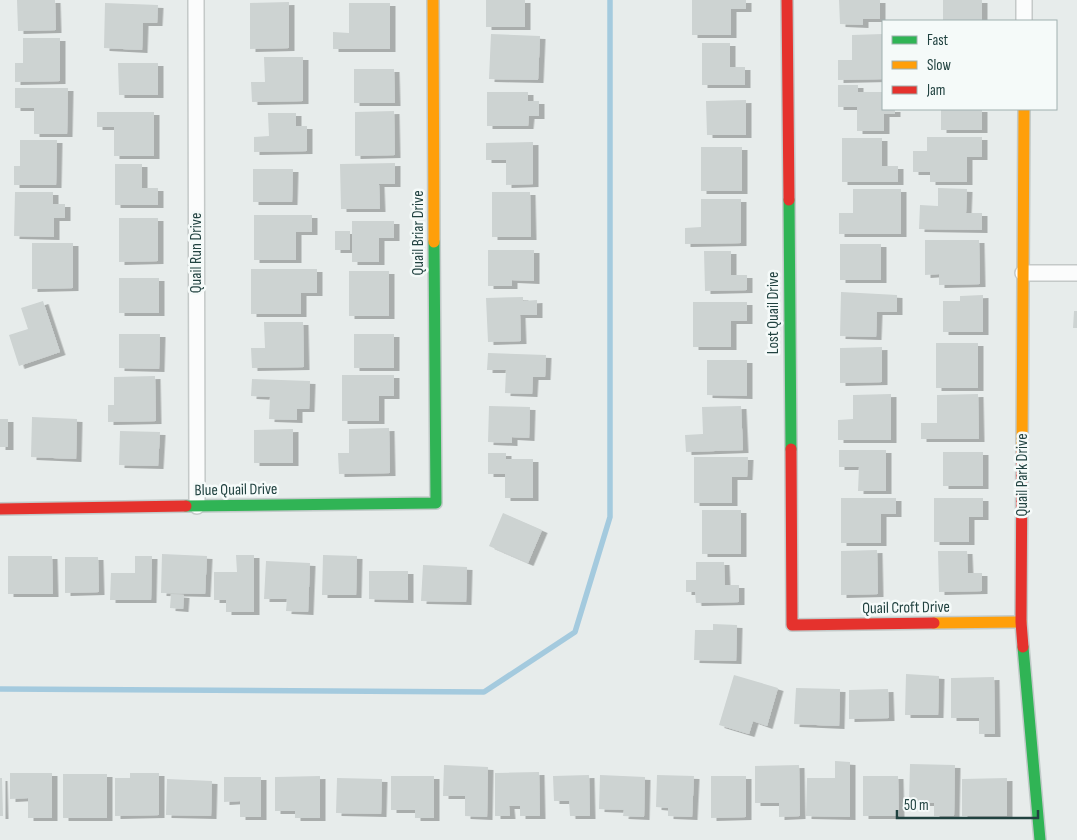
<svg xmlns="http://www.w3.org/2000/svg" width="1077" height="840" viewBox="0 0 1077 840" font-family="'Sofia Sans Condensed',sans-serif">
<defs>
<filter id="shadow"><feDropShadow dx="5.5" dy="3" stdDeviation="0" flood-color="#0004"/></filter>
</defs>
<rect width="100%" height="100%" fill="#e7eceb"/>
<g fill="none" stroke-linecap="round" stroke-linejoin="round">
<path stroke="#a4cade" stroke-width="5.5" d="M0 689 484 692 575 632 610 517V0"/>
</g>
<path fill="#cdd3d2" filter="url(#shadow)" d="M17 0H55L56 30 18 31Z
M486 0H525V27H486Z
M692 0H746V9H731V35H692Z
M839 0H880V19H863V25L840 24Z
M943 0H982V21H943Z
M289 2V48L250 49V3Z
M105 3 158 5 157 23H143L142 50 104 48Z
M349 3H390V49H333V32L349 33Z
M491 34 540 36 538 80 489 79Z
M883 34V79L838 80V60H852V35Z
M23 38H60V81L15 82V63H23Z
M702 43H730V67H745V85H702Z
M264 57H303V101L252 102 251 82H265Z
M118 63H158V95H119Z
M354 69H394L395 103H354Z
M838 85H858V92H883V109H895V114H884V131H857V107H838Z
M15 88H68L67 134H34V108H15Z
M487 92H528V101H539V116H529L528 126H487Z
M746 100V135H707L706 101Z
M941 109H982V130H941Z
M394 111 395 155 355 156V112Z
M97 112H154V156H114V127H97Z
M268 113H296V126H307V151L254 152V137L269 136Z
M927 137H982V157H967V182H930V172H913V151H927Z
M842 138H882V166H898V182H842Z
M20 140H57L56 185H14V166H20Z
M533 142V184L506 185V160H486V143Z
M701 147H742V191H701Z
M395 163V184H379L380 209H341L340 164Z
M115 164H142V188H158V205H115Z
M253 169H293L292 202H253Z
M938 188 967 189 966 213H982V230L919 229 920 205 938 206Z
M853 189H901V234H839V213H853Z
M15 192H53V204H65V218H54V237L14 236Z
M492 192H530L531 237H492Z
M701 199H741V243L685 244V228L701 227Z
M254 215H312V232H296V260H254Z
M119 218H158V261L119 262Z
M352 221H394V238H379V262H352Z
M335 231H350V250H335Z
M925 240H979L980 284 939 285V274L925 275Z
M32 243H73V288L32 289Z
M840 244H881V280H840Z
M488 250H534V281L512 280V286H488Z
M704 251H731V275H747V290L705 291Z
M251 269H317V293H301V314H251Z
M349 271H389V316H349Z
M119 278H159V313H119Z
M841 292 897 295V312H877L876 337 840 336Z
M983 295V332H943V301H960V296Z
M523 297V301L537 300V315H520L521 341 488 342 486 298Z
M43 301 60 352 19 366 9 335 28 329 21 308Z
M693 302H747V321H731V347H693Z
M1074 311H1077V328H1073Z
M264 322H303L304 367 252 368 251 348H265Z
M119 334H160L159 369 119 368Z
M354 334H394V368H354Z
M936 343H978V388H936Z
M882 347V382L840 383V348Z
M488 353 546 355 545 377H533L532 394 505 393 506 370H487Z
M707 360H747V396L707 395Z
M342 375H394V396H379V421H342Z
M155 376 156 421 108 422V405H114V377Z
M252 379 310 381 309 409H297V420L269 419 270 397 251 396Z
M891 394V440H838V420L853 419V395Z
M978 394 979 439H921V423H937V395Z
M489 406 530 407 529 438 512 437V443L488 442Z
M741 406 743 450 686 452 685 435 703 434 702 407Z
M32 417 77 419 76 459 31 457Z
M0 419H8V447H0Z
M389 428 390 473 339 474 338 453H349V429Z
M293 429V463H254V430Z
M120 431 160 432 158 466 119 465Z
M839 450H886V491H858L859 467H839Z
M943 452H983V486H943Z
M488 453H506V459H533V498H505V474H488Z
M694 457H748L747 477H732V503H694Z
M841 498H896V514H881V543H841Z
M934 498H983V517H969V542H934Z
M702 510H741V554H702Z
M503 513 542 530 528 563 489 546Z
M877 550 878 594 841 595V551Z
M938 551H967L968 573H982V591L939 592Z
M162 554 207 556 205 594 161 593Z
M236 555H254V612H226V600H214V572H237Z
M323 555 357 556 356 595H322Z
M8 556H52L53 594H8Z
M135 556H152L151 600H110L111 573H135Z
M65 557H98L99 592 65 593Z
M266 561 310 563 308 612 286 611 287 599H264Z
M696 562H724L725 585H739V602L696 603 695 592H686V580H696Z
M423 565 467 567 466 602 421 601Z
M369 571H408V600L369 599Z
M171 594 184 595 183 609 170 608Z
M713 624 737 625 736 661 694 660 695 630H713Z
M906 674 939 676 938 715H905Z
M734 675 778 688 767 726 753 721 749 734 719 725Z
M994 677 995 734H979V718H951V678Z
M796 688 840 689 839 726 794 724Z
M888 689 889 718 849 719V690Z
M835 761 850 762V817L806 816 807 778H835Z
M910 764 955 765 954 816H934V803H909Z
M444 765 488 767 487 817 465 816V796H443Z
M799 765 800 816 779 817V803H755V766Z
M539 772 540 816H520V806H509L510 816H495V773Z
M10 773H52V818H28V798L10 799Z
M130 773H159V815L115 816V778H130Z
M63 774H107V818H63Z
M589 775 590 816H570L569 801H554L553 776Z
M600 775 645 777 644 817 623 816 624 810 599 809Z
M657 775 694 776 692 817 668 816V808L656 807Z
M320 776V818H295V811H275V777Z
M391 776H434V818H415V810H391Z
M711 776H746V817L711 818Z
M863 776H898L899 816H863Z
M224 777H261V817H240V801L224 802Z
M0 778H2L3 816H0Z
M337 778 382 779 381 814 336 813Z
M1007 778V816H962V779Z
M167 779 212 781 211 816 166 815Z"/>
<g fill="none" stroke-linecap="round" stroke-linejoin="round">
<g stroke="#c4c9c8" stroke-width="18">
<path id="street" d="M196 0 197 506
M1024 21V0
M1023 273H1077"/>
</g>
<g stroke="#c2cac9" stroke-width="14">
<path id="fast" d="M789 200 791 449
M186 506 436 503 434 242
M1023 647 1040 840"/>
</g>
<g stroke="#c2cac9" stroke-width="14">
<path id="slow" d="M433 0 434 242
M1022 452 1024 109
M934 623 1021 622"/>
</g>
<g stroke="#c2cac9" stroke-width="14">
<path id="jam" d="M787 0 789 200
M791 449 792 625 934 623
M1022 452 1021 622 1023 647
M0 509 186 506"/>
</g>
<use href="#street" stroke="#fbfcfc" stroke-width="15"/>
<use href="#fast" stroke="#30b455" stroke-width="11"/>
<use href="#slow" stroke="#ff9f0a" stroke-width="11"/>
<use href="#jam" stroke="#e5322d" stroke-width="11"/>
</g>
<g text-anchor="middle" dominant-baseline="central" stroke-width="5" stroke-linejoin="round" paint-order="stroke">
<g font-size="16" fill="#214240" stroke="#f5faf9">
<text transform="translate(418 233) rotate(-90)">Quail Briar Drive</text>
<text transform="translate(196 253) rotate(-90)">Quail Run Drive</text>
<text transform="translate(773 313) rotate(-90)">Lost Quail Drive</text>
<text transform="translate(1022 475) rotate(-90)">Quail Park Drive</text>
<text transform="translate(236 490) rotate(-1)">Blue Quail Drive</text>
<text transform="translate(906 608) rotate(-1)">Quail Croft Drive</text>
</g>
</g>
<rect x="882" y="20" width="175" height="90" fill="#f5faf9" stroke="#a0b0af"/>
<rect x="892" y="36" width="25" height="8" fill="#30b455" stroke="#a0b0af"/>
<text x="927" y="45" font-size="15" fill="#214240">Fast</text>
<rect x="892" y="61" width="25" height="8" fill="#ff9f0a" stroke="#a0b0af"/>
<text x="927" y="70" font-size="15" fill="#214240">Slow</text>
<rect x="892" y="86" width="25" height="8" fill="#e5322d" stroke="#a0b0af"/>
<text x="927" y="95" font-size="15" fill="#214240">Jam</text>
<path d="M897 810v8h141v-8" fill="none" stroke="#214240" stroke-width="2.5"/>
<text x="904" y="810" font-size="15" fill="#214240" stroke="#f5faf9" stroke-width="4" paint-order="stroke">50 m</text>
</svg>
